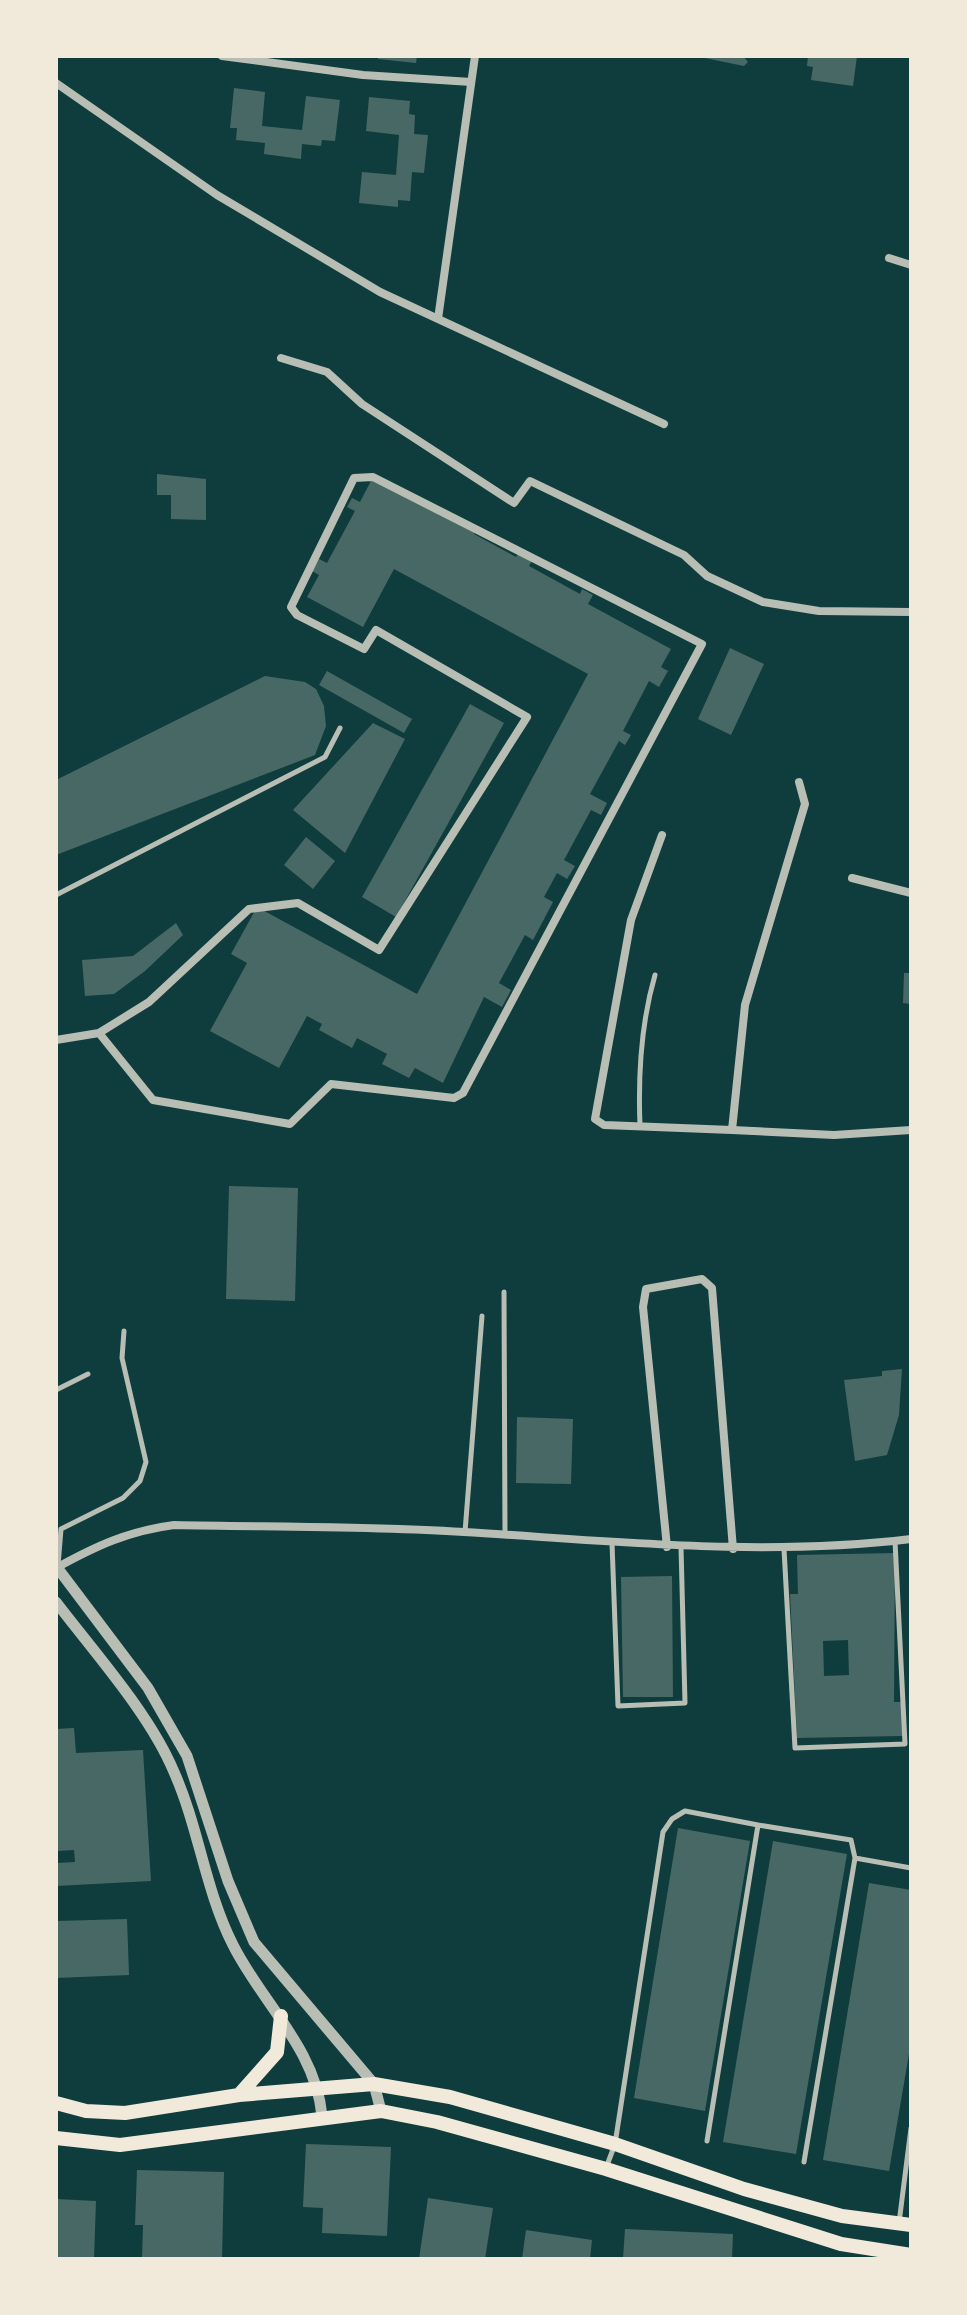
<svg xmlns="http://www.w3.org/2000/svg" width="967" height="2315" viewBox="0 0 967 2315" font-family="Figtree,sans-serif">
<rect width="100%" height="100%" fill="#0f3d3e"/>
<path fill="#486865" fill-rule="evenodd" d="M378 56H417L416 63 378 59Z
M695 56H743L748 62 744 66Z
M808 56H857L853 86 811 80 813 67 807 66Z
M234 88 265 92 262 126 302 130 306 96 340 100 335 141 322 140 321 146 302 144 301 159 264 154 265 143 236 140 237 128H230Z
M369 97 410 101 409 114 415 115 414 134 428 135 424 173 412 172 410 201 398 200V207L359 203 362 172 396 175 399 135 366 131Z
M157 474 206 479V520L171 519V495H157Z
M373 477 476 530 474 534 516 557 518 554 532 561 529 566 580 594 582 589 593 595 588 604 671 649 661 667 668 671 659 687 649 681 623 731 631 735 625 745 619 741 590 794 607 803 601 815 591 810 564 860 575 866 567 879 557 873 544 897 553 902 533 940 525 935 499 983 511 990 502 1007 484 997 443 1083 415 1068 409 1078 382 1064 387 1054 357 1038 352 1048 319 1030 322 1024 307 1016 279 1068 210 1031 247 963 231 954 257 907 417 994 588 674 394 569 363 627 307 597 319 575 312 571 319 559 327 563 355 511 347 507 352 498 360 502Z
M730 648 764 664 731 735 698 719Z
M327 671 412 719 404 733 319 685Z
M265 676 305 682 316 689 324 706 326 726 315 755 56 855V780Z
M470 704 504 723 396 917 362 897Z
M373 723 405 739 345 853 293 810Z
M306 837 335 861 313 889 284 865Z
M176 923 183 935 145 971 114 994 85 996 82 960 133 956Z
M904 973H911V1004L903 1003Z
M229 1186 298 1188 295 1301 226 1299Z
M902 1369 899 1415 887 1455 855 1461 844 1380 882 1376V1371Z
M517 1417 573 1419 571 1484 516 1483Z
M895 1553 894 1702H902V1736L797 1738 790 1594H798L797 1555ZM848 1640 849 1675 824 1676 823 1641Z
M672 1576 673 1697H623L621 1577Z
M74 1728 76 1753 143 1750 151 1881 56 1886V1863L75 1862 74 1850 56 1851V1729Z
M678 1828 750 1841 705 2111 634 2098Z
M773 1841 847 1854 796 2154 723 2142Z
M869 1883 911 1890V2042L889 2171 823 2160Z
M127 1919 129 1975 56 1978V1921Z
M306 2144 391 2147 387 2236 322 2233 323 2208 303 2207Z
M137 2170 224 2172 222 2259H142L143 2225H135Z
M428 2198 493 2208 485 2259H419Z
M56 2199 96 2201 94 2259H56Z
M625 2229 733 2234 732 2259H623Z
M526 2230 592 2240 590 2259H522Z"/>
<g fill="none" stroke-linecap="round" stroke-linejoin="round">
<path stroke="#b8beb3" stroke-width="5" d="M56 895 325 757 340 728
M640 1126C638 1076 641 1023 655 975
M504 1292 505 1534
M56 1390 88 1374
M465 1532 482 1316
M612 1543 618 1706 685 1703 681 1547
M784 1549 795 1748 905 1744 895 1541
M58 1566 61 1529 123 1498 140 1481 146 1462 122 1358 124 1331
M758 1825 851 1840 855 1858
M804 2162 855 1858 911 1868
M606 2168 615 2144 663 1832 672 1819 685 1811 758 1825 707 2141
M899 2223 911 2128"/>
<path stroke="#b8beb3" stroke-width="8" d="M222 56 363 75 471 82
M56 83 217 195 380 292 664 424
M889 258 911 265
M438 319 475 56
M281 358 327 372 362 404 514 503 530 481 684 555 707 576 763 602 819 611 911 612
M799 782 805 804 745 1005 732 1130 834 1135 911 1130
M662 835 631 920 595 1119 604 1125 732 1130
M852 878 911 893
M56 1040 99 1033 149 1002 249 909 298 903 379 950 527 717 376 630 364 649 297 615 291 607 354 478 373 477 702 644 463 1093 454 1098 331 1084 290 1124 153 1100 99 1033
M667 1547 643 1307 646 1289 702 1279 712 1288 733 1549
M56 1568C96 1546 128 1531 174 1525 271 1527 368 1526 464 1532 614 1541 761 1557 911 1539"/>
<path stroke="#b8beb3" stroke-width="11" d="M56 1566 148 1688 187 1756 228 1881 254 1942 374 2084 381 2111
M56 1602C94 1652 150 1714 174 1772 199 1828 205 1890 233 1945 262 2003 316 2049 322 2116"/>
<path stroke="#f1e9da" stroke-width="14" d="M239 2095 277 2052 281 2016
M56 2103 86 2111 125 2113 239 2095 374 2084 450 2097 615 2144 744 2189 842 2216 911 2225
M56 2138 120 2145 381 2111 437 2122 606 2169 841 2244 911 2255"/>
</g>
<rect width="967" height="2315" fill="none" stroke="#f1e9da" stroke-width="116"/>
</svg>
